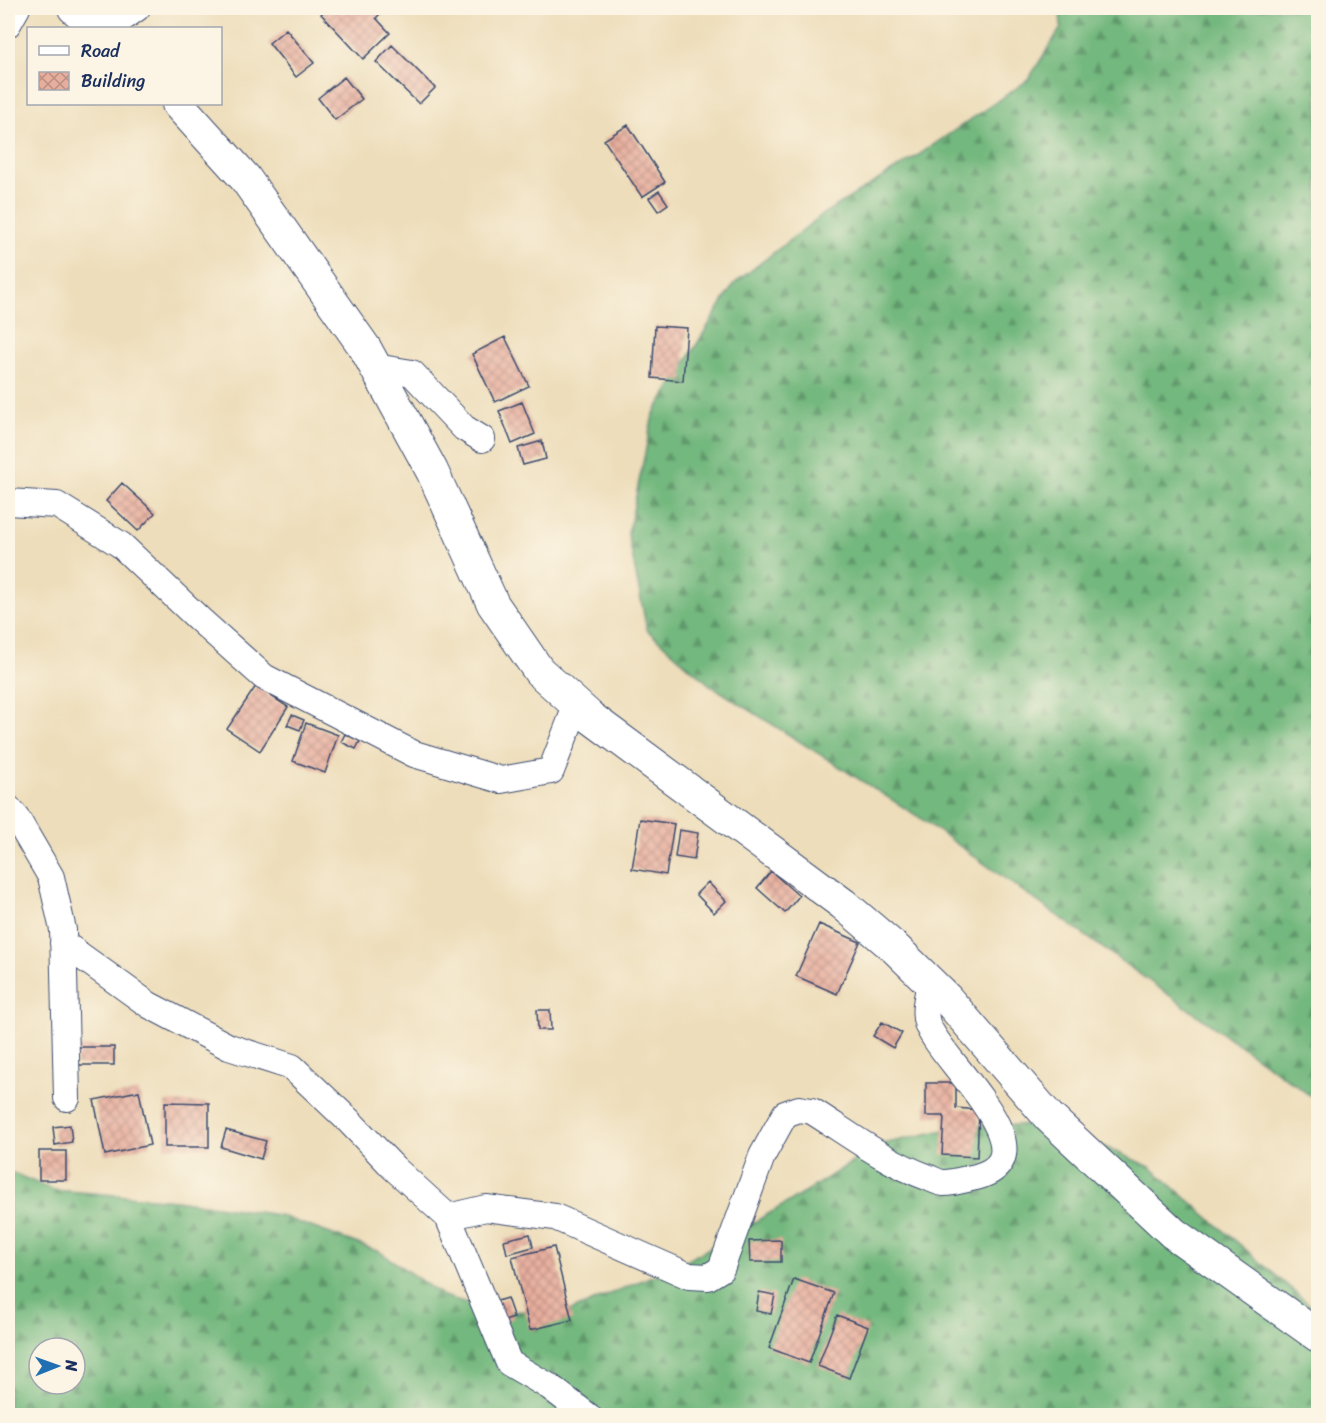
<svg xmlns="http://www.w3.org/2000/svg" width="1326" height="1423" viewBox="0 0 1326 1423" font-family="Sriracha,sans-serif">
<defs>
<pattern id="forest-firs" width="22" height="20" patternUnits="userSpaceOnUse" patternTransform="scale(1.5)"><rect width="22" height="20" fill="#73b87e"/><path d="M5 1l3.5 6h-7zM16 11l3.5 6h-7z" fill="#5e966a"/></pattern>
<pattern id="building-cross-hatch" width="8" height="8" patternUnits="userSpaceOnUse" patternTransform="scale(1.5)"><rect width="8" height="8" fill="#e8ae9d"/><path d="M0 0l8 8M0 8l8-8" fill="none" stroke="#bb8e83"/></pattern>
</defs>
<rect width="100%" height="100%" fill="#fcf5e5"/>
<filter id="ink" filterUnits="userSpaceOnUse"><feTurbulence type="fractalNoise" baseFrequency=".0167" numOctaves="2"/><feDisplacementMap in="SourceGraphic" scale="12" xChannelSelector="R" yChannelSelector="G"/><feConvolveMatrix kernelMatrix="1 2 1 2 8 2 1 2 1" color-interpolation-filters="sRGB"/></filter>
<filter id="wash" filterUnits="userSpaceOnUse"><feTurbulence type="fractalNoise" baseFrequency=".008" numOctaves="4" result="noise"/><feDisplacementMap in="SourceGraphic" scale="24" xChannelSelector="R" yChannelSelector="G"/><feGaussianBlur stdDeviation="1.35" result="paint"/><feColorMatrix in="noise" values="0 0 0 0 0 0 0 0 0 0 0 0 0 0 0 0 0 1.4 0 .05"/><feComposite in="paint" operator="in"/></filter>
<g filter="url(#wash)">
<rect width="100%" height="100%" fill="#edddba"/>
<path fill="url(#forest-firs)" stroke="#47746e" stroke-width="1.5" fill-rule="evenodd" d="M1060 8H1318V1101L916 815 710 685 647 630 628 534 653 415 734 284 823 214 917 156 1028 80 1061 28Z
M1053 1124 1150 1167 1318 1312V1415H8V1171L54 1190 176 1200 278 1215 380 1252 443 1296 500 1312 573 1310 685 1262 796 1198 879 1145 957 1127ZM39 1348H75V1384H39Z"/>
<g id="blocks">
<path fill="url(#building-cross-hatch)" d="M327 8H380L383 11 376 18 390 33 363 59 321 14Z
M286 29 314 63 296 77 269 43Z
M392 45 435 88 419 104 376 62Z
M344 77 362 99 335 120 318 98Z
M628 125 665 182 642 197 604 140Z
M659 191 668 204 658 211 649 198Z
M655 326 687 328 683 381 652 378Z
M505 337 529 386 495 402 472 354Z
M522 402 535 434 512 444 499 411Z
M542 441 546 459 523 465 518 448Z
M122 483 155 513 138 531 106 501Z
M256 686 288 707 260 751 227 729Z
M292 715 304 720 300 730 287 725Z
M306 723 338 735 325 773 293 761Z
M345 734 360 741 356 749 341 742Z
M640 819 674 824 666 875 632 869Z
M679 830 698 833 694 860 675 857Z
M771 871 799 896 785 913 757 888Z
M708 882 726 901 714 913 696 894Z
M819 924 860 942 837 994 796 976Z
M537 1010H550L551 1030H538Z
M882 1022 902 1033 893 1048 873 1036Z
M76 1047H114V1065H76Z
M926 1083H956V1108L979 1110 977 1157 942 1155 944 1116H926Z
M139 1091 150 1145 105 1155 94 1100Z
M165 1102 209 1103V1147H165Z
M70 1125 72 1142 55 1145 53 1127Z
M226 1130 266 1141 261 1159 221 1147Z
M39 1151H66V1180H39Z
M530 1234 533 1247 507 1254 504 1240Z
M781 1240V1262H750L749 1241Z
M554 1247 572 1320 530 1330 512 1257Z
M794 1279 834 1293 809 1363 769 1348Z
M759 1292 775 1295 771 1314 756 1311Z
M507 1298 514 1318 504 1321 497 1301Z
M837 1315 868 1327 849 1378 818 1366Z"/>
</g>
</g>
<g filter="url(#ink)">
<use href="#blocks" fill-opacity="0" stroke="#3a496c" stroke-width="1.5"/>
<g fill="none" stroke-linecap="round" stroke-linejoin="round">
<g stroke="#3a496c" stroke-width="28">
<path id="minor" d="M8 24 17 8
M109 28 137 8
M375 367 412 373 464 428 482 439
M8 502 57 505 121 545 200 620 264 677 414 754 501 780 551 771 577 704
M8 808 16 817 51 877 63 930 67 1098
M63 943 149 1005 229 1047 292 1067 349 1121 394 1168 448 1217 509 1363 550 1387 588 1416
M448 1217 486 1208 555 1217 689 1276 708 1277 721 1269 762 1156 785 1114 799 1109 812 1111C849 1134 885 1162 927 1177 932 1179 939 1183 944 1183 954 1183 966 1179 976 1177 1056 1156 937 1058 927 1023 923 1012 928 994 930 982"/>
</g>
<g stroke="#3a496c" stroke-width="34">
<path id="tertiary" d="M74 8 98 28
M178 104 245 178 365 348 432 471 493 604 539 671 590 717 843 904 896 949 947 999 1049 1117 1173 1233 1318 1336"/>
</g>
<use href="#minor" stroke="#fff" stroke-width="26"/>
<use href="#tertiary" stroke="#fff" stroke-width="32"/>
</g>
</g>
<rect width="1326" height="1423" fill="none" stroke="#fcf5e5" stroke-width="30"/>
<rect x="27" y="27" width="195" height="78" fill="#fcf5e5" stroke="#a2a6af" stroke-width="1.5"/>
<rect x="39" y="46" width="30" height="9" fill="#ffffff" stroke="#a2a6af" stroke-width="1.5"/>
<text x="81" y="57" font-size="18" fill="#1b2f5e">Road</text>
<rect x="39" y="72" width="30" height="18" fill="url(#building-cross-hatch)" stroke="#a2a6af" stroke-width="1.5"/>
<text x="81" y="87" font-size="18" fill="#1b2f5e">Building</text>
<g transform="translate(57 1366) rotate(89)"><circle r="28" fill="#fcf5e5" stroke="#a2a6af" stroke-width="1.5"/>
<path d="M0-4.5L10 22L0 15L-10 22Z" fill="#1f6fb2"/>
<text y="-9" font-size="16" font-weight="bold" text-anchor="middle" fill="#1b2f5e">N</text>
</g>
</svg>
